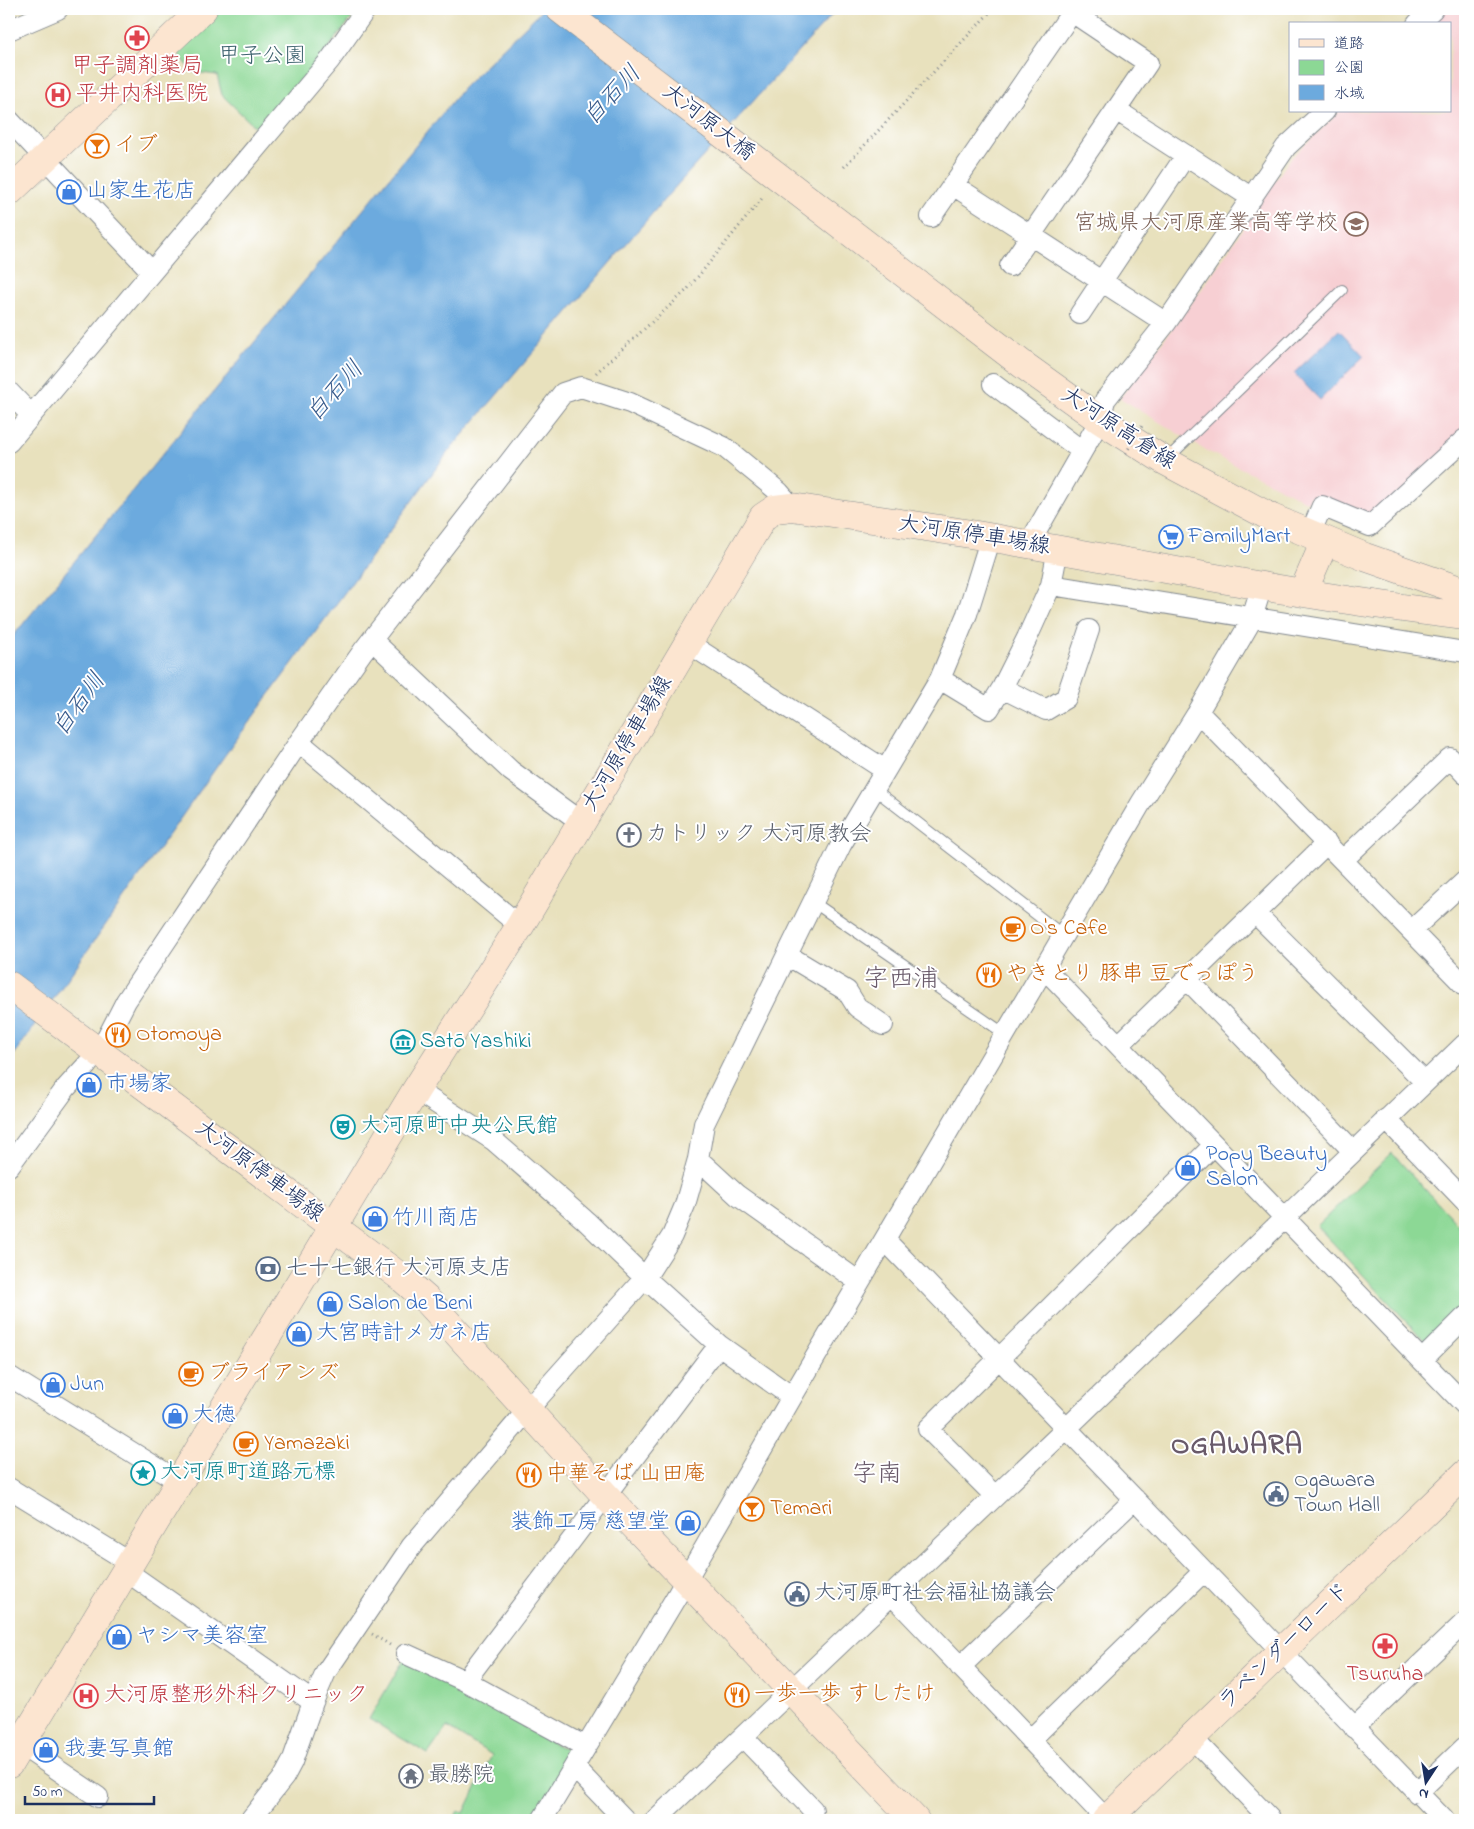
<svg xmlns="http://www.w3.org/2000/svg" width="1474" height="1829" viewBox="0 0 1474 1829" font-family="'Indie Flower','Klee One',sans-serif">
<rect width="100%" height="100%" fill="#fff"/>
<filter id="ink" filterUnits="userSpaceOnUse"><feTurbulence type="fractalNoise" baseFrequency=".02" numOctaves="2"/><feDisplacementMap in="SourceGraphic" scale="10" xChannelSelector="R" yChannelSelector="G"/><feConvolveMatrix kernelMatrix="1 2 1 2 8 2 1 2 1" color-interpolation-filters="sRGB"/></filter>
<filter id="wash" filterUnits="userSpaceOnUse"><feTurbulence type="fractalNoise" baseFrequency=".0096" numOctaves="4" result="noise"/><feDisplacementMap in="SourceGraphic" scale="20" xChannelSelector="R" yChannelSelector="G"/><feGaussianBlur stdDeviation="1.12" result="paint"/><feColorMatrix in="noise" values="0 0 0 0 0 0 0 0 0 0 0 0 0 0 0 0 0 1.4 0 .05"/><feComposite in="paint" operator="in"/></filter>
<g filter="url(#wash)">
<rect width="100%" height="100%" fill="#e8e1bd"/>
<path fill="#f7cfd3" d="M1448 9H1465V436L1376 517 1365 516 1311 496 1308 502 1203 449 1120 398 1202 289 1290 159 1340 111H1450V24H1432Z"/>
<path fill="#8cd895" stroke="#54847a" d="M222 9H359L261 133 222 95 217 75 193 72 178 53Z
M1392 1153 1465 1233V1302L1428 1344 1317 1226Z
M404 1659 573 1754 534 1820H453L458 1811 464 1813 492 1755 447 1727 428 1754 369 1719Z"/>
<path fill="#6caade" stroke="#446c9e" d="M543 9H837L669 194 448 452 225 755 9 1062V641L464 87Z
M1339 330 1364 356 1320 400 1294 373Z"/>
</g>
<g filter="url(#ink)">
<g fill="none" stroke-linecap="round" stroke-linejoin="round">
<g stroke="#82888e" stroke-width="12">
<path id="lane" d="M1166 460 1342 290
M874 789 1063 935
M813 902 1005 1034"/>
</g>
<g stroke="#82888e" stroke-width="22">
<path id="street" d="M1417 24 1433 9
M9 30 58 9
M1116 110 1252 198
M9 120 152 272
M953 185 1166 323
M931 217 1072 12 1148 63 1010 266
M1080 314 1186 155
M993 384 1082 451
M9 392 31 415
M9 442 330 60 366 9
M1310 534 1322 506 1370 526 1465 439
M1029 544 1100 420 1105 400 1166 323 1286 147 1325 111
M1058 549 1051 585 1027 638 1002 688 1046 710 1066 698 1089 630
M1051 585 1465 652
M372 640 511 771 581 822
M688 643 885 770
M940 679 989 709 1002 688
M1198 712 1465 986
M299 742 520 926
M1343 860 1450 758 1465 774
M1255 913 1425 1082
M1412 930 1465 881
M787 955 847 991 857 1007 883 1025
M1044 968 1465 1405
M1187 979 1353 1151
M1119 1045 1327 843
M416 1090 493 1140 586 1221 645 1278 719 1345 792 1397
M1386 1119 1465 1201
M698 1159 737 1195 859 1282
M9 1166 66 1088 87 1065 107 1038 126 1001 299 742 363 651 563 393 581 387 630 403 724 447 779 492 792 507
M885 1240 1444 1820
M1422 1360 1465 1317
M9 1376 180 1482
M9 1488 131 1563
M995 1496 928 1429 1214 1145
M126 1571 313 1702
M892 1595 1107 1820
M406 1654 465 1681 586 1747
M960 1667 1135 1499
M465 1681 719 1345
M1354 1728 1465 1622
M743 1737 813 1810
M1191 1737 1271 1820
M1030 1740 1204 1571
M21 1745 98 1797
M574 1767 625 1820
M1417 1793 1465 1747
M250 1820 284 1777 292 1762 313 1702 326 1672 411 1547 538 1398 645 1278 672 1236 685 1205 698 1159 704 1124 841 845 940 679 967 614 991 537
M542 1820 675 1599 792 1397 1141 803 1198 712 1251 621 1262 586
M655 1820 1067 1428 1465 1044"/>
</g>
<g stroke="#82888e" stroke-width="29">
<path id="secondary" d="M560 9 1022 364 1100 420 1165 461 1272 518 1365 557 1465 592
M9 192 203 9
M1303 592 1325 541
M9 985 402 1278 426 1299 605 1495 915 1820
M9 1764 416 1090 520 926 763 517 775 509 792 507C863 518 935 527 1005 540 1158 567 1311 598 1465 616
M1106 1820 1465 1474"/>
</g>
<path stroke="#82888e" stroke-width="3" stroke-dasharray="1 4" stroke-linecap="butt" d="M844 167 993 9
M596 373 687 290 764 196
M372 1634 390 1645"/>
<use href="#lane" stroke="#fff" stroke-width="10"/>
<use href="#street" stroke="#fff" stroke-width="20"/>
<use href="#secondary" stroke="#fce5d0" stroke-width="28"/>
<path stroke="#82888e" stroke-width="3" stroke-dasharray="1 4" stroke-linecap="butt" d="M1126 453 1142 426"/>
</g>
</g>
<defs>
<g id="pharmacy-ring" transform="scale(1.25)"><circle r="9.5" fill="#fff" stroke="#e0444e" stroke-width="1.5"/><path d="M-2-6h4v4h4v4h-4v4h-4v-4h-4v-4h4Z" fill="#e0444e"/></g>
<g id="hospital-ring" transform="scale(1.25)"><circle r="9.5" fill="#fff" stroke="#e0444e" stroke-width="1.5"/><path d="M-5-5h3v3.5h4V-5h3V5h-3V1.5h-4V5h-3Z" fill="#e0444e"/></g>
<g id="bar-ring" transform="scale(1.25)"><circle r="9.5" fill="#fff" stroke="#e8710a" stroke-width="1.5"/><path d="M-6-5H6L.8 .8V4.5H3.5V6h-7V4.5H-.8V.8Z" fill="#e8710a"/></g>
<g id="shop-ring" transform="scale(1.25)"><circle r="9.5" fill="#fff" stroke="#3f7fe0" stroke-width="1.5"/><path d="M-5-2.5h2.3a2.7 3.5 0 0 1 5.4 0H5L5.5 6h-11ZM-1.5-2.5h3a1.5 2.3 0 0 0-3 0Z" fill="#3f7fe0"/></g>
<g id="school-ring" transform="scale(1.25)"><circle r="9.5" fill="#fff" stroke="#8d6e63" stroke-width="1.5"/><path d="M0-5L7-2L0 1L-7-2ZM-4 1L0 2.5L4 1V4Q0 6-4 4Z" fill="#8d6e63"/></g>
<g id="supermarket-ring" transform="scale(1.25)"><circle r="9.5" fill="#fff" stroke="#3f7fe0" stroke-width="1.5"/><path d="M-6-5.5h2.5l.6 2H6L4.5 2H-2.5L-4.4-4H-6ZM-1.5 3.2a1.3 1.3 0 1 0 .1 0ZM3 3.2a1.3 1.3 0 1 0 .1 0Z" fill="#3f7fe0"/></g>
<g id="church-ring" transform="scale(1.25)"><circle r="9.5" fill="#fff" stroke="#6b7280" stroke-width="1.5"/><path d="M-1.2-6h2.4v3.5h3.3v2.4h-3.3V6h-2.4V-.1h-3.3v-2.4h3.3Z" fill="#6b7280"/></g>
<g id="cafe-ring" transform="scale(1.25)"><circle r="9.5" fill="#fff" stroke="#e8710a" stroke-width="1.5"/><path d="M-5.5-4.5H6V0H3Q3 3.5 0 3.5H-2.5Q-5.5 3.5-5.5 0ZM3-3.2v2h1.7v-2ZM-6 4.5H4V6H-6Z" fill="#e8710a"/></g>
<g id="restaurant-ring" transform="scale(1.25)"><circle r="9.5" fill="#fff" stroke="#e8710a" stroke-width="1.5"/><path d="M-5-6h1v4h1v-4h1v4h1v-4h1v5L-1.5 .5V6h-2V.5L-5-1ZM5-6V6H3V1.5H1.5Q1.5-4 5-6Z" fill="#e8710a"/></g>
<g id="museum-ring" transform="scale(1.25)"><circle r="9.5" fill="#fff" stroke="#0f9aa8" stroke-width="1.5"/><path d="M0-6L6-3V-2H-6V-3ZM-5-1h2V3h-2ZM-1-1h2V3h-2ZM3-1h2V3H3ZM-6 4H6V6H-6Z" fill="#0f9aa8"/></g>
<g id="theatre-ring" transform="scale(1.25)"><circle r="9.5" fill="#fff" stroke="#0f9aa8" stroke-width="1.5"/><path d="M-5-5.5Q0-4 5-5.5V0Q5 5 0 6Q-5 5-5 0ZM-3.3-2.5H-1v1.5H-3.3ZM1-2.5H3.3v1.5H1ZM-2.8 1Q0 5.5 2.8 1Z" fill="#0f9aa8"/></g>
<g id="bank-ring" transform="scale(1.25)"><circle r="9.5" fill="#fff" stroke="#5c6f8a" stroke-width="1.5"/><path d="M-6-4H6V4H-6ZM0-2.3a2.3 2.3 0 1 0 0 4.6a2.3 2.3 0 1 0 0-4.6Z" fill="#5c6f8a"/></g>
<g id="sight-ring" transform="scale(1.25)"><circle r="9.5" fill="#fff" stroke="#0f9aa8" stroke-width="1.5"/><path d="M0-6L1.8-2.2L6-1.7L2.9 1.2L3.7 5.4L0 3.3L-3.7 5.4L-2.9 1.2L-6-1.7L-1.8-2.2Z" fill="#0f9aa8"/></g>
<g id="civic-ring" transform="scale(1.25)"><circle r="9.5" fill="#fff" stroke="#5c6f8a" stroke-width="1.5"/><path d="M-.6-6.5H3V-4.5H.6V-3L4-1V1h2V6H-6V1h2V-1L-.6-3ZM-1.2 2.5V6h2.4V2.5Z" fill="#5c6f8a"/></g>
<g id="temple-ring" transform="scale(1.25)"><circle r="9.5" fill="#fff" stroke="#6b7280" stroke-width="1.5"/><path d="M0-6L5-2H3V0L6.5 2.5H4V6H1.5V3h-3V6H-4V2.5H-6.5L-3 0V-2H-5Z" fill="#6b7280"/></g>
</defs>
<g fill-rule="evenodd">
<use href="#pharmacy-ring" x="137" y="38"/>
<use href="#hospital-ring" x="58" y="95"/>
<use href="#bar-ring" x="97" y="146"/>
<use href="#shop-ring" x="69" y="192"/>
<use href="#school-ring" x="1356" y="224"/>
<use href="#supermarket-ring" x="1171" y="537"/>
<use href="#church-ring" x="629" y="835"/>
<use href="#cafe-ring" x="1013" y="929"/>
<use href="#restaurant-ring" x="989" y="975"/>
<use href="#restaurant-ring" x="118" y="1035"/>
<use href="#museum-ring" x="403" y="1042"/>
<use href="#shop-ring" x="89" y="1085"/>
<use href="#theatre-ring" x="343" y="1127"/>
<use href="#shop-ring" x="1188" y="1168"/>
<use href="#shop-ring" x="375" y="1219"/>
<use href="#bank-ring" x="268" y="1269"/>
<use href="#shop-ring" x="330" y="1304"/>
<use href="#shop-ring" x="299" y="1334"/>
<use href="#cafe-ring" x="191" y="1374"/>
<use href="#shop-ring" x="53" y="1385"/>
<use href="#shop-ring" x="175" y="1416"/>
<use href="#cafe-ring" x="246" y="1444"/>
<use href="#sight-ring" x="143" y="1473"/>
<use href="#restaurant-ring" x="529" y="1475"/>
<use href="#civic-ring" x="1276" y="1494"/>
<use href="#bar-ring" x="752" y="1509"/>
<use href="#shop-ring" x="688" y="1523"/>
<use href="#civic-ring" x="797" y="1594"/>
<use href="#shop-ring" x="119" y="1637"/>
<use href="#pharmacy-ring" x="1385" y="1646"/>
<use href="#restaurant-ring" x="737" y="1695"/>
<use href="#hospital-ring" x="86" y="1696"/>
<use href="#shop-ring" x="46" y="1750"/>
<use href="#temple-ring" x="411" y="1776"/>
</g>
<g text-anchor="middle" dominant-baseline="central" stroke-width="4" stroke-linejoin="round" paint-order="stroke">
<g font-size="22" fill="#3d626e" stroke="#fff">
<text x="262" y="57">甲子公園</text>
</g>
<g font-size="22" fill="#be3a42" stroke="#fff">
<text x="137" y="67">甲子調剤薬局</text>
<text x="76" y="95" text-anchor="start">平井内科医院</text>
<text x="1385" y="1675">Tsuruha</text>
<text x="104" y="1696" text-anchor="start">大河原整形外科クリニック</text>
</g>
<g font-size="22" fill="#1b2f5e" stroke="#fff">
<text transform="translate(708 123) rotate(38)">大河原大橋</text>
<text transform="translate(1118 429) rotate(33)">大河原高倉線</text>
<text transform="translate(974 536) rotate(9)">大河原停車場線</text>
<text transform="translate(628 744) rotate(-59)">大河原停車場線</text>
<text transform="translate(259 1172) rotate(37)">大河原停車場線</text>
<text transform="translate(1285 1647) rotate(-44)">ラベンダーロード</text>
</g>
<g font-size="22" fill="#c56008" stroke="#fff" text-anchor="start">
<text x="114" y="146">イブ</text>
<text x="1030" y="929">O's Cafe</text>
<text x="1006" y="975">やきとり 豚串 豆でっぽう</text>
<text x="136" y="1035">Otomoya</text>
<text x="208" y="1374">ブライアンズ</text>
<text x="264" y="1444">Yamazaki</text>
<text x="546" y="1475">中華そば 山田庵</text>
<text x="770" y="1509">Temari</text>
<text x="754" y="1695">一歩一歩 すしたけ</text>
</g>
<g font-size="22" fill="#366cbe" stroke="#fff" text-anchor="start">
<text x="86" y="192">山家生花店</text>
<text x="1188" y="537">FamilyMart</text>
<text x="106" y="1085">市場家</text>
<text x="1206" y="1155">Popy Beauty<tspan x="1206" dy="25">Salon</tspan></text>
<text x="392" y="1219">竹川商店</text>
<text x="348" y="1304">Salon de Beni</text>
<text x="316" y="1334">大宮時計メガネ店</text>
<text x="70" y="1385">Jun</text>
<text x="192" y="1416">大徳</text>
<text x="670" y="1523" text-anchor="end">装飾工房 慈望堂</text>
<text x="136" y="1637">ヤシマ美容室</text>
<text x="64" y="1750">我妻写真館</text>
</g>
<g font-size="22" fill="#785e54" stroke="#fff" text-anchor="end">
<text x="1338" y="224">宮城県大河原産業高等学校</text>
</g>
<g font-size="22" fill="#5b616d" stroke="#fff" text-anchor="start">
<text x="646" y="835">カトリック 大河原教会</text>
<text x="428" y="1776">最勝院</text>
</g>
<g font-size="22" fill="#0d838f" stroke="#fff" text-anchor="start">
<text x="420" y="1042">Satō Yashiki</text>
<text x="360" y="1127">大河原町中央公民館</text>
<text x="160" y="1473">大河原町道路元標</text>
</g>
<g font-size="22" fill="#4e5e75" stroke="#fff" text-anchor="start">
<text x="286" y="1269">七十七銀行 大河原支店</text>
<text x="1294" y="1481">Ogawara<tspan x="1294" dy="25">Town Hall</tspan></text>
<text x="814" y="1594">大河原町社会福祉協議会</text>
</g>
<g font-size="24" font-style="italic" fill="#375a8b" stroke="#fff">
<text transform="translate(613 96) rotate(-47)">白石川</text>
<text transform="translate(336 392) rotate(-48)">白石川</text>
<text transform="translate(80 705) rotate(-54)">白石川</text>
</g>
<g font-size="25" fill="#695a6a" stroke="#fff">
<text x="901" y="980">字西浦</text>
<text x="877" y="1475">字南</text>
</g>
<g font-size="28" font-weight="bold" letter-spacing="1" fill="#695a6a" stroke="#fff">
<text x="1237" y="1446">OGAWARA</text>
</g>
</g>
<rect width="1474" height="1829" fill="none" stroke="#fff" stroke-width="30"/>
<rect x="1289" y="22" width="162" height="90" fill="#ffffff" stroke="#a4acbf"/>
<rect x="1299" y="39" width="25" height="8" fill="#fce5d0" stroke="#a4acbf"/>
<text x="1334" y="48" font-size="15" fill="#1b2f5e">道路</text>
<rect x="1299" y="60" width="25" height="15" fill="#8cd895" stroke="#a4acbf"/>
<text x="1334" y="72" font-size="15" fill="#1b2f5e">公園</text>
<rect x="1299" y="85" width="25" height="15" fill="#6caade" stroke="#a4acbf"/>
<text x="1334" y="98" font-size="15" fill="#1b2f5e">水域</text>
<g transform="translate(1426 1782) rotate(192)" stroke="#ffffff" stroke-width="4" paint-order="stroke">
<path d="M0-4L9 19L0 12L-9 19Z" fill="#1b2f5e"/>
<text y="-8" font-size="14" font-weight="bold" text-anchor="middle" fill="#1b2f5e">N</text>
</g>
<path d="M25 1796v8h129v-8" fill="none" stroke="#1b2f5e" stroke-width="2.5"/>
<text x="32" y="1796" font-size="15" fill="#1b2f5e" stroke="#ffffff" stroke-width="4" paint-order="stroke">50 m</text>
</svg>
